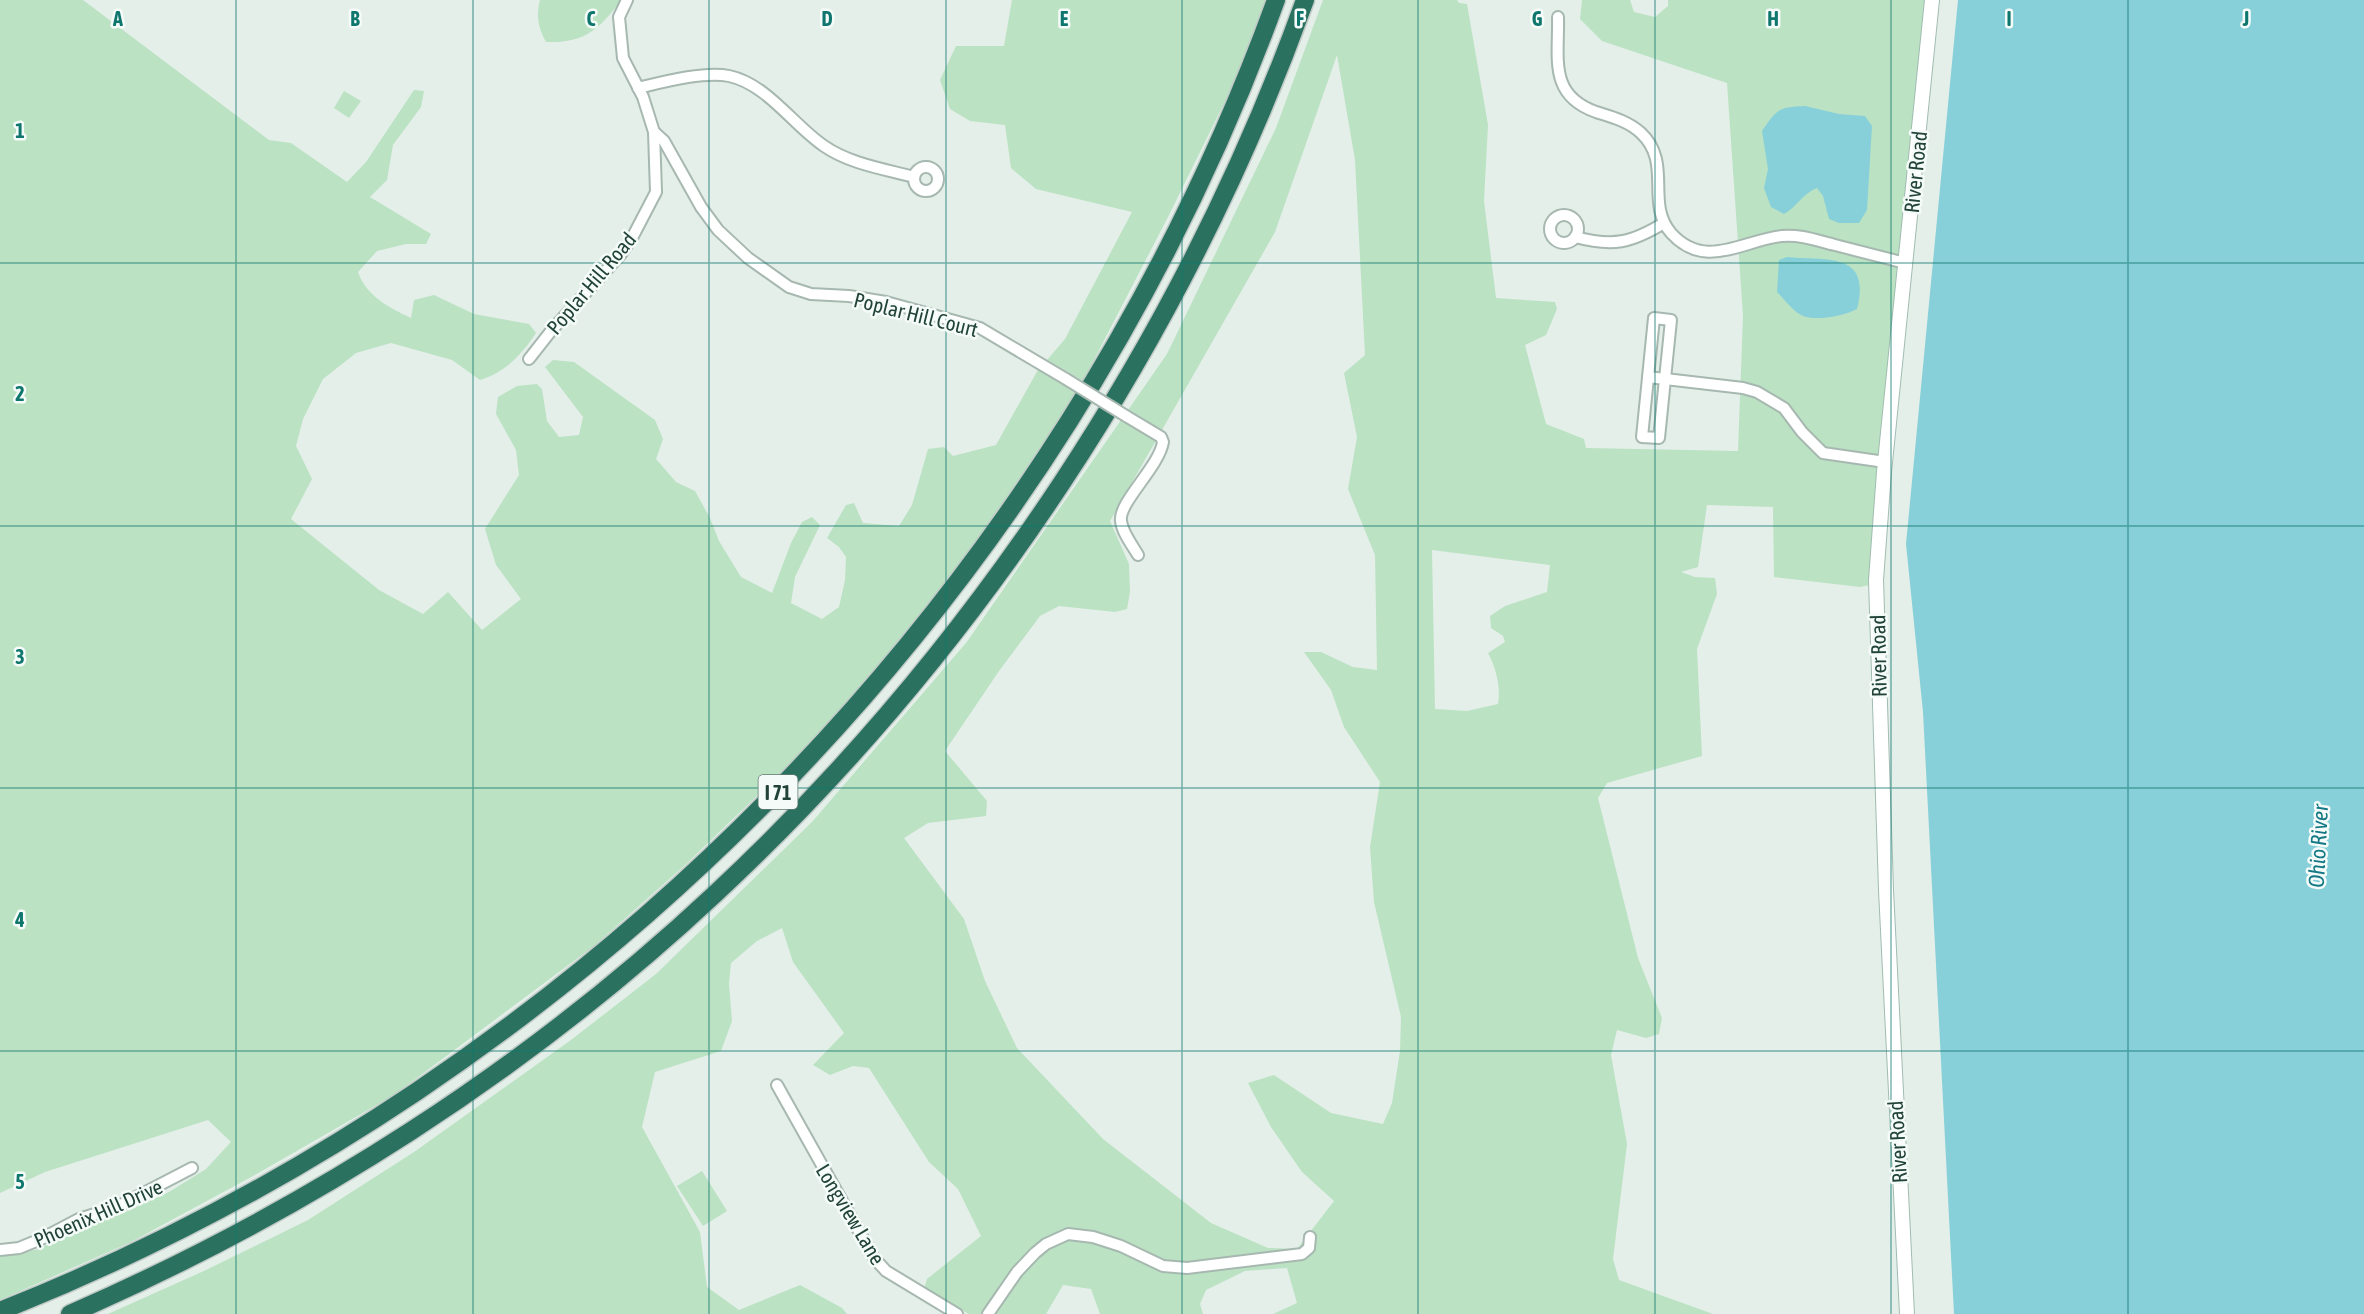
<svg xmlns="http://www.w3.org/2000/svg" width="2364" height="1314" viewBox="0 0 2364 1314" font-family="'Asap Condensed',sans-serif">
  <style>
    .green { fill: #bbe2c3; fill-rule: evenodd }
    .water { fill: #87d0d9 }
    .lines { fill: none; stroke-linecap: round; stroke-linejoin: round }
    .street-casing { stroke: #a6b8b0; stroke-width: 14 }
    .secondary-casing { stroke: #a1bcb1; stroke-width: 16 }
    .highway-casing { stroke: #c1cac7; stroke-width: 21 }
    .street { stroke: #fff; stroke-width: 10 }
    .secondary { stroke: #fff; stroke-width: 14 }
    .highway { stroke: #2a725f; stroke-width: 18 }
    .street-bridge-casing { stroke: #a6b8b0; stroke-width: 14; stroke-linecap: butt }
    .street-bridge { stroke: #fff; stroke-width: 10 }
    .grid { fill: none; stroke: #0f766e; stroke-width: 1.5; stroke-opacity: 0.55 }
    .labels { text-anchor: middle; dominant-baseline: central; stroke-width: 5; stroke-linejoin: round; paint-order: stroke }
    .shield { fill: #f5fbf8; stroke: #617a72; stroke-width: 1.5 }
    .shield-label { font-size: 20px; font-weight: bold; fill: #214338 }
    .street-label { font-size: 21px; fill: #214338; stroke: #f5fbf8 }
    .water-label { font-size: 22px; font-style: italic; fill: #147885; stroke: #f5fbf8 }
    .grid-label { font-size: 20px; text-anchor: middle; font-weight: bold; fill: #0f766e; stroke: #f5fbf8; stroke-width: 5; stroke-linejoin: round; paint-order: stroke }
  </style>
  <rect width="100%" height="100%" fill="#e4efe9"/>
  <g class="green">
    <path d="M0,0H83L269,140L291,143L347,182L366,162L414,90L424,91L421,107L393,145L387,180L370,197L431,234L426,244H406L377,251L358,272C366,296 390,308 411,318L414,300L434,295L474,314L529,324L536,333C522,354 505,373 480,380L452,360L391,343L356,353L323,379L303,419L296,446L312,479L291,519L379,590L423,614L448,592L482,630L521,599L496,565L485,529L519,475L516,450L496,414L498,397L517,386L537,384L542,389L547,421L559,437L579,435L583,417L545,367L553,360L574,362L655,420L663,439L656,459L676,482L695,491L710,518L719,541L741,577L772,593L791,543L802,522L812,517L820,525L795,577L791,603L822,619L839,607L845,580L846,557L839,547L827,538L846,505L854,503L863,523L899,526L912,505L928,449L944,447L953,456L996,445L1039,368L1078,391L953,577L813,742L685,865L594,946L394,1095L253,1176L131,1242L0,1300V1257L39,1249L86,1224L121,1214L169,1192L206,1169L231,1142L208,1120L45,1172L0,1193Z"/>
    <path d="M540,0H622C598,29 587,43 546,42C538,28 536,15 540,0Z"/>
    <path d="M1012,0H1267L1238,75L1169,215L1083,381L1047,360L1065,339L1132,212L1036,189L1011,168L1005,125L970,121L950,109L940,80L956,46H1004Z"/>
    <path d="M1323,0H1457L1459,3L1467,4L1488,125L1484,201L1496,298L1555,302L1557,309L1546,335L1525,345L1546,424L1584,439L1586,448L1738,451L1743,316L1727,83L1602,41L1580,19L1582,0H1630L1634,12L1655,17L1668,6V0H1928L1914,107L1874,511L1872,581L1870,585L1860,587L1774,577L1773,507L1707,505L1698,567L1681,572L1695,577L1715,578L1717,594L1697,649L1702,756L1607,783L1598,798L1638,958L1662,1018L1659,1034L1646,1038L1617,1030L1611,1055L1627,1144L1613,1259L1619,1280L1713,1314H1273L1297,1303L1287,1268L1245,1271L1206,1290L1200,1304L1203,1314H1100L1091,1289L1063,1285L1046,1314H969L924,1289L927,1279L981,1236L958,1189L929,1162L869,1068L853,1066L830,1075L813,1065L844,1033L793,962L782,928L757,941L731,963L729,984L732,1021L721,1051L655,1072L642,1127L700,1232L707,1287L739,1310L800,1285L842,1308L847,1314H108L206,1270L308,1220L414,1152L571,1040L656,974L812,822L966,643L1167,354L1276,128ZM1337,55L1355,160L1365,355L1344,373L1357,437L1348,489L1375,555L1377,670L1353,667L1321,652H1304L1331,690L1344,727L1380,782L1370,847L1374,902L1401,1017L1400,1051L1392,1103L1383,1124L1331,1113L1274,1075L1248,1083L1271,1127L1302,1172L1334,1201L1297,1249L1268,1248L1211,1223L1103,1139L1017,1048L985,981L964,919L904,838L928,823L986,816L987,801L945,751L999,671L1040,616L1059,606L1115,612L1127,609L1130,592L1129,564L1110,521L1275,232ZM1432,550L1550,565L1547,592L1505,606L1490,616L1491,628L1503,636L1505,642L1488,653C1496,668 1501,687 1498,704L1467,711L1435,709Z"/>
    <path d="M344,91L361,101L349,118L334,108Z"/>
    <path d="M702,1171L727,1211L703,1226L677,1186Z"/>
  </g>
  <g class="water">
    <path d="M1958,0H2364V1314H1954L1923,712L1906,544Z"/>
    <path d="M1805,106L1839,114L1865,116L1872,126L1867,210L1859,223H1839L1829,219L1823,196L1817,188C1803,193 1797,207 1784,214L1771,207L1764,188L1768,169L1762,131C1777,109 1779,107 1805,106Z"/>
    <path d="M1787,257C1826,261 1872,251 1857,309C1844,316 1815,322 1801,315C1792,310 1784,299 1777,292L1779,260Z"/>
  </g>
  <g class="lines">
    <defs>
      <g id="street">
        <path d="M1558,17C1559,58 1548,95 1596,112C1612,117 1628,121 1641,133C1673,163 1645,203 1671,233C1705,271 1743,240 1782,236C1800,234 1818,241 1835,245C1859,251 1882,257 1905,263"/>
        <path d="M638,88C663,82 704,71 729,76C767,84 793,125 824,146C850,164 884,169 914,177"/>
        <path d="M654,132L664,141L701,207L718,230L748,258L789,287L811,294L849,296L886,302L980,328L1066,379"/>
        <circle cx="926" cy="179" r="12"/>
        <circle cx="1564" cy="229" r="14"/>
        <path d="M1575,237C1613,247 1631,243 1664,223"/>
        <path d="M1654,318L1671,320L1659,438L1642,437Z"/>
        <path d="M529,359L551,331L621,254L632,238L656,192L654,132L643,97L623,58L619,17L627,0"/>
        <path d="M1648,377L1743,388L1757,392L1784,408L1802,432L1823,453L1885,462"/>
        <path d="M1126,416L1161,437L1163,442C1159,467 1118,503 1121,521C1122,532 1132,545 1138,555"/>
        <path d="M777,1085L874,1258L886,1271L957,1314"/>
        <path d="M0,1250L19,1248L41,1239L79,1219L117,1207L192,1168"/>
        <path d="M988,1314L1017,1272L1035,1253L1046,1244L1068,1234L1093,1237L1121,1246L1163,1266L1187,1268L1302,1254L1309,1248L1310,1237"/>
      </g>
      <path id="secondary" d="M1907,1314L1886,890L1876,580L1884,472L1932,0"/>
      <g id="highway">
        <path d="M0,1311C586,1079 1061,593 1276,0"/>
        <path d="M70,1314C306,1211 527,1070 715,894C976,651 1184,336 1305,0"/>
      </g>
    </defs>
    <use href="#street" class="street-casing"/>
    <use href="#secondary" class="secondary-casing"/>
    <use href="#highway" class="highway-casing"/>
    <use href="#street" class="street"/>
    <use href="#secondary" class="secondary"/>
    <use href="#highway" class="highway"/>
    <defs>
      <path id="street-bridge" d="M1066,379L1126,416"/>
    </defs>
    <use href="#street-bridge" class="street-bridge-casing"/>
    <use href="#street-bridge" class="street-bridge"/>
  </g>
  <path class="grid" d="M236,0V1314M473,0V1314M709,0V1314M946,0V1314M1182,0V1314M1418,0V1314M1655,0V1314M1891,0V1314M2128,0V1314M0,263H2364M0,526H2364M0,788H2364M0,1051H2364"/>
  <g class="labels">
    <rect class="shield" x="758.5" y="775" width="39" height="34" rx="4.5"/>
    <g class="shield-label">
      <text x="778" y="792">I 71</text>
    </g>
    <g class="street-label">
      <text transform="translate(1915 172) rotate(-84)">River Road</text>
      <text transform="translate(591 283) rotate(-50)">Poplar Hill Road</text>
      <text transform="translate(916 314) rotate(14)">Poplar Hill Court</text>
      <text transform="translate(1878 656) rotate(-91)">River Road</text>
      <text transform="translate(1897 1142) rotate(-93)">River Road</text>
      <text transform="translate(98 1213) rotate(-24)">Phoenix Hill Drive</text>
      <text transform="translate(851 1214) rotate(59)">Longview Lane</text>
    </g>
    <g class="water-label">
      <text transform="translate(2318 846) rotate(-87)">Ohio River</text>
    </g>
  </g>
  <g class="grid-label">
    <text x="118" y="26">A</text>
    <text x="355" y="26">B</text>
    <text x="591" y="26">C</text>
    <text x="827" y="26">D</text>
    <text x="1064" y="26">E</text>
    <text x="1300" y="26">F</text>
    <text x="1537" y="26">G</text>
    <text x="1773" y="26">H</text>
    <text x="2009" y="26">I</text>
    <text x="2246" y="26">J</text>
    <text x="20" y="138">1</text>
    <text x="20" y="401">2</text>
    <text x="20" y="664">3</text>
    <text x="20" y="927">4</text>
    <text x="20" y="1189">5</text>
  </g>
</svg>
